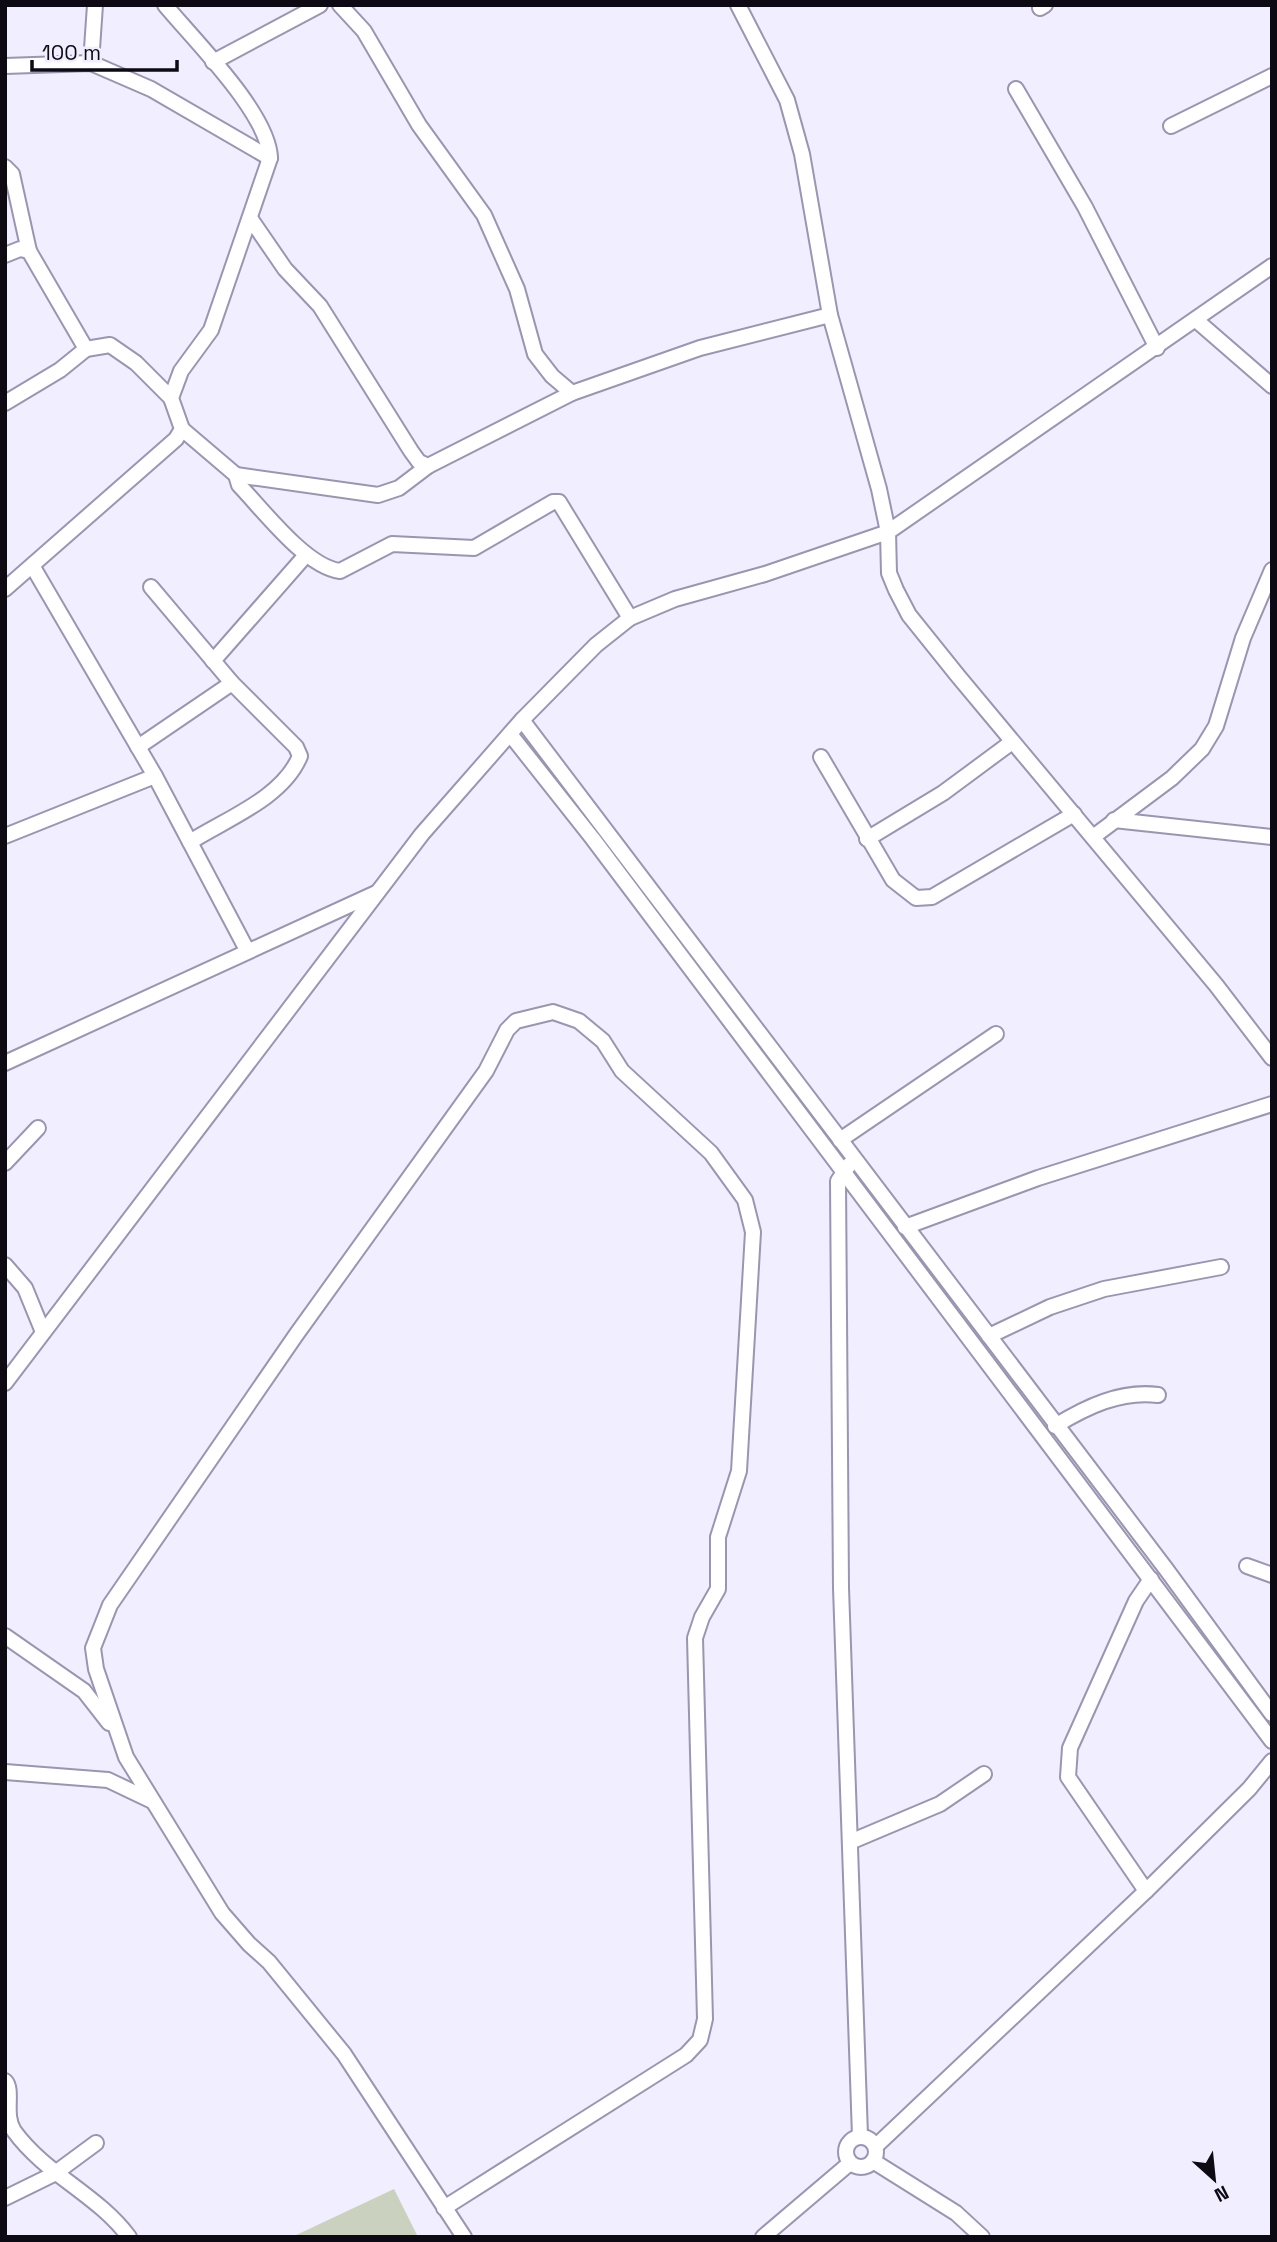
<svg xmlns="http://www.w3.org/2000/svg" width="1277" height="2242" viewBox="0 0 1277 2242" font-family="'Space Grotesk',sans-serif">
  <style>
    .green { fill: #cad1be }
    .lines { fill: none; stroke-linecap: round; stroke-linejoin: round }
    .minor-casing { stroke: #9b95af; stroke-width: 18 }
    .minor { stroke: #fff; stroke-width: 14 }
  </style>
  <rect width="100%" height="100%" fill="#f1eeff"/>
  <path class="green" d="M394,2189L418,2237H292Z"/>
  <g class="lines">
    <defs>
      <g id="minor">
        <path d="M340,5L364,31L419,125L484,215L517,289L535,354L552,376L572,393"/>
        <path d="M738,5L787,100L802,154L830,315L879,489L888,532L889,573L896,590L909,615L958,676L1216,985L1272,1058"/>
        <path d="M1040,8L1045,5"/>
        <path d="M213,62L320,5"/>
        <path d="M91,63L95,5"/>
        <path d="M5,66L91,63L151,89L270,158"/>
        <path d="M1016,89L1085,207L1157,348"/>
        <path d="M1171,126L1272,76"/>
        <path d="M5,167L12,174L29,251"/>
        <path d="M250,218L285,269L320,306L411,451L419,462L428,466L572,393L700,348L830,315"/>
        <path d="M5,255L20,249L29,251L86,349"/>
        <path d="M1196,320L1272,386"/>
        <path d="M5,403L60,370L86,349L110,345L136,363L171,398"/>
        <path d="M182,429L236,475L239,485C263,510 306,567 340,571L392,544L474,548L553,502H559L630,618"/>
        <path d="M236,475L378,495L399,488L428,466"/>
        <path d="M33,567L155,776L247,950"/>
        <path d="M151,587L232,683"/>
        <path d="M5,589L176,439L182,429L171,398L181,371L211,330L270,158C269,114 194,40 165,5"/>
        <path d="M213,661L306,555"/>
        <path d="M522,720L1166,1569L1272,1714"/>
        <path d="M510,734L593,839L1272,1741"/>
        <path d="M138,747L232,683L296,747L300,756C283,798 226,819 190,842"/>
        <path d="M821,757L893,880L916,898L932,897L1074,814"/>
        <path d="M1114,820L1272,837"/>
        <path d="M5,836L155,776"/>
        <path d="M1093,837L1172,778L1202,749L1216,726L1243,638L1272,570"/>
        <path d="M867,839L943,793L1012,742"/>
        <path d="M5,1063L376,893"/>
        <path d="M840,1140L996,1034"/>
        <path d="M5,1163L38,1128"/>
        <path d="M849,1165L838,1181L841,1588L860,2136"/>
        <path d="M905,1227L1038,1178L1272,1104"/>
        <path d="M5,1265L25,1288L43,1332"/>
        <path d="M989,1336L1050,1307L1104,1289L1221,1267"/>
        <path d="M5,1383L422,834L522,720L596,645L630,618L675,599L765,574L888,532L1272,266"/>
        <path d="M1055,1426C1086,1407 1121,1390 1158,1395"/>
        <path d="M1247,1566L1272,1575"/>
        <path d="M5,1636L84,1691L109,1723"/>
        <path d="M5,1772L108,1780L152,1801"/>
        <path d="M850,1842L940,1804L984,1774"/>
        <path d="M1146,1891L1068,1777L1070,1748L1136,1601L1151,1579"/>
        <path d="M5,2081C14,2090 3,2115 14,2131C46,2175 97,2194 129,2237"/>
        <circle cx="861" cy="2152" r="15"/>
        <path d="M876,2146L1146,1891L1249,1789L1272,1761"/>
        <path d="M873,2161L956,2213L982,2237"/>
        <path d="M5,2198L54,2174L96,2143"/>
        <path d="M444,2208L686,2055L700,2040L705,2019L695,1638L702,1617L718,1589V1537L739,1471L753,1232L745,1200L711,1153L622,1071L603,1041L579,1021L553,1012L516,1021L507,1030L486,1071L296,1335L110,1605L93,1648L96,1669L126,1757L222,1913L249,1944L269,1962L344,2054L464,2237"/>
        <path d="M763,2237L850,2163"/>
      </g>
    </defs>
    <use href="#minor" class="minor-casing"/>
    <use href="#minor" class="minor"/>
  </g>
  <rect width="1277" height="2242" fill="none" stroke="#0d0a13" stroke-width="14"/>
  <g transform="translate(1214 2179) rotate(153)" stroke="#f1eeff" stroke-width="5" paint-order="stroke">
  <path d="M0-5L12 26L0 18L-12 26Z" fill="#0d0a13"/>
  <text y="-10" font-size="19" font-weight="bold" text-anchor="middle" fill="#0d0a13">N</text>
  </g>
  <path d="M32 60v10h145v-10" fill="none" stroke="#0d0a13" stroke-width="3.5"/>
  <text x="42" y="60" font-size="21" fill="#0d0a13" stroke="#f1eeff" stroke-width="5" paint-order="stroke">100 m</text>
</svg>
